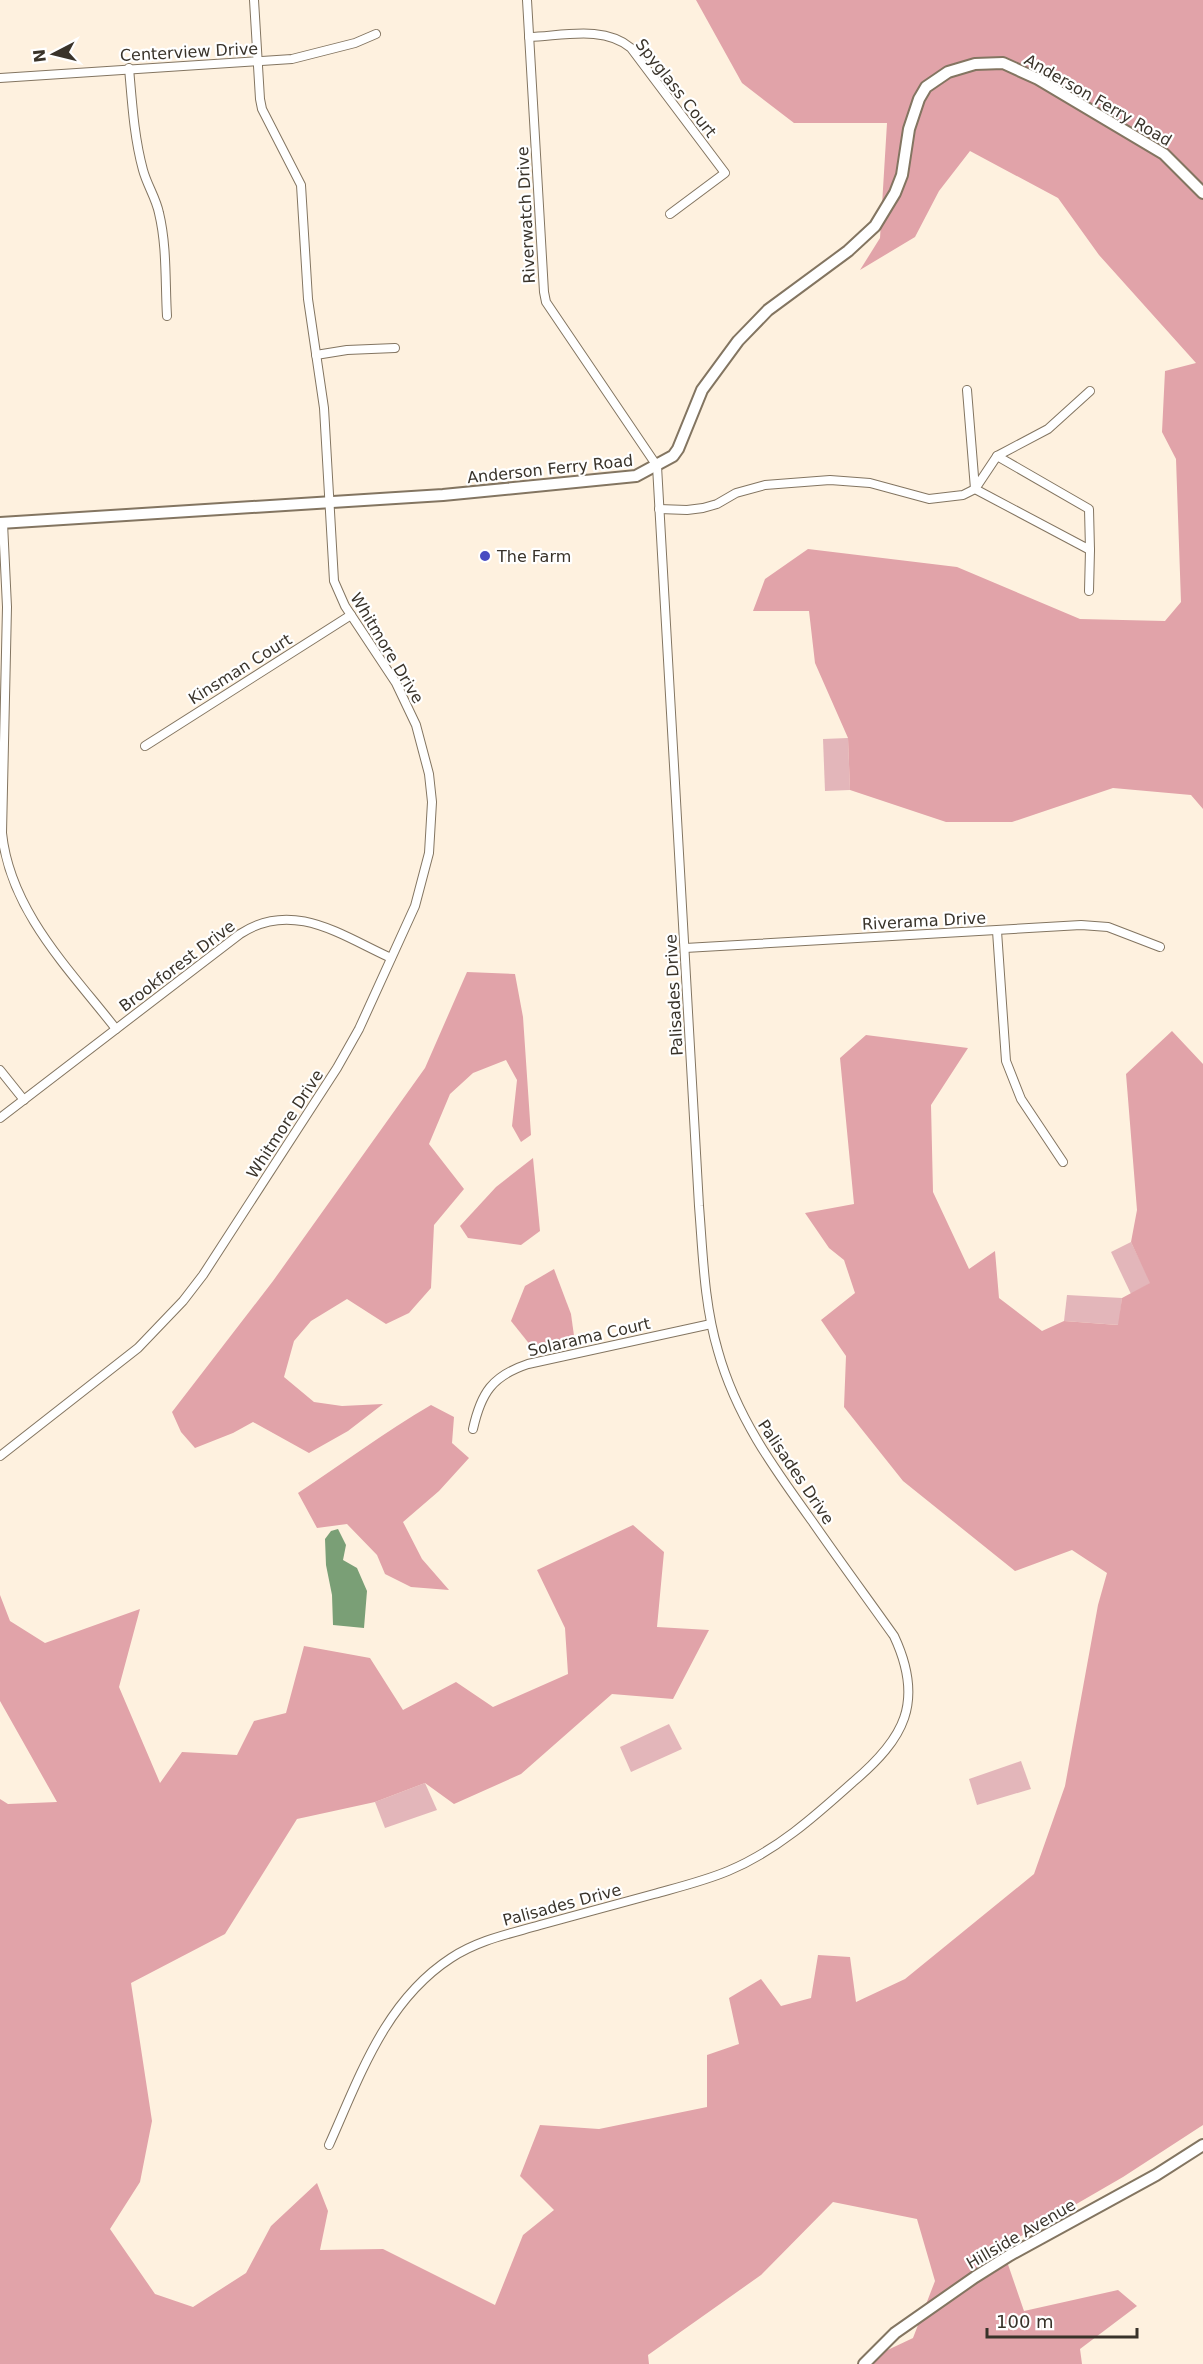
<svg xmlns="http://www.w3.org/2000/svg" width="1203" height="2364" viewBox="0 0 1203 2364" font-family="'DejaVu Sans',sans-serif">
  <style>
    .green { fill: #e3b6ba }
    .forest { fill: #e1a3a9 }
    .water { fill: #7a9f76 }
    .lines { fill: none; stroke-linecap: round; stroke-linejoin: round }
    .street-casing { stroke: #837561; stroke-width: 10 }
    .secondary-casing { stroke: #837561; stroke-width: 14 }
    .street { stroke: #fff; stroke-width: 8 }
    .secondary { stroke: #fff; stroke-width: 10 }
    .poi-dot { fill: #484cc1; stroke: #fff; stroke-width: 2 }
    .labels { text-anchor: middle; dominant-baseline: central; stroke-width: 4.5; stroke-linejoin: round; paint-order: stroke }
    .street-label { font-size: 16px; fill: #39332a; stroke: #fff }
    .poi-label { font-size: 16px; fill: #39332a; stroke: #fff; text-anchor: start }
  </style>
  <rect width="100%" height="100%" fill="#fef1df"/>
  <g class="green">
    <path d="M848,738L850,790L825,791L823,739Z"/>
    <path d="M1131,1242L1151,1283L1131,1294L1111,1252Z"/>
    <path d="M1067,1295L1122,1298L1119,1325L1064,1321Z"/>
    <path d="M669,1724L682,1749L631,1772L620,1747Z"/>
    <path d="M1021,1761L1031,1789L977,1805L969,1779Z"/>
    <path d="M425,1783L437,1810L385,1828L375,1802Z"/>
  </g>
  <g class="forest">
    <path d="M696,0H1203V809L1191,795L1113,788L1012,822H946L850,790L848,738L815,663L809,611H753L765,579L808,549L957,567L1080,619L1165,621L1181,602L1176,459L1162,432L1165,371L1196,363L1099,255L1058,198L970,151L939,191L915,237L860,270L880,238L887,123H794L742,83Z"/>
    <path d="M467,972L515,974L523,1017L531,1135L521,1142L512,1126L517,1080L506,1060L473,1073L450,1094L429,1144L464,1189L434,1225L431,1288L409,1313L386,1324L347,1299L311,1321L294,1341L284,1377L314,1402L342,1406L383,1404L348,1431L309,1453L253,1422L233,1433L195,1448L181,1432L172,1412L273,1281L425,1068Z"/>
    <path d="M1172,1031L1203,1064V2125L1123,2177L1002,2247L1024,2311L1118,2290L1137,2306L1080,2349L1082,2364H858L913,2338L935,2281L917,2219L833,2202L761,2275L648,2355L649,2364H0V1799L8,1804L57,1802L0,1701V1595L10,1621L45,1643L140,1609L119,1687L160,1783L182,1752L237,1755L254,1721L286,1713L304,1646L370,1658L403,1710L456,1682L493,1707L568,1674L565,1628L537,1570L633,1525L664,1552L657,1627L709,1630L673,1699L612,1694L521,1774L454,1804L425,1783L375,1802L297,1819L225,1934L131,1983L152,2121L140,2182L110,2229L155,2294L193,2307L246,2273L271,2226L317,2183L328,2211L320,2250L383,2249L495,2305L523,2235L554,2210L520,2176L540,2125L599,2129L707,2107V2055L739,2044L729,1998L761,1979L781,2006L811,1998L818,1955L850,1957L856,2002L905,1979L1034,1874L1065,1786L1098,1605L1107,1573L1072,1550L1015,1571L903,1481L844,1407L846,1356L821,1320L855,1293L844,1260L829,1248L805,1213L854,1204L840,1058L866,1035L968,1048L931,1105L933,1192L969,1269L995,1251L999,1298L1042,1331L1064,1321L1118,1325L1122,1298L1150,1283L1131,1242L1137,1210L1126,1074Z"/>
    <path d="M533,1158L540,1231L521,1245L468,1238L460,1226L496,1187Z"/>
    <path d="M554,1269L571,1314L575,1343L531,1346L511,1321L525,1286Z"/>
    <path d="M431,1405L454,1417L452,1443L469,1458L439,1491L403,1522L422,1559L449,1590L411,1587L385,1574L377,1555L347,1524L317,1528L298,1493C342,1464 385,1432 431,1405Z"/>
  </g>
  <path class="water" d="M338,1529L346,1545L343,1560L357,1568L367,1591L364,1628L333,1625L332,1595L326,1565L325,1539L331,1531Z"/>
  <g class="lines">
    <defs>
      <g id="street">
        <path d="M529,37C562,36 604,25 631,48L725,173L670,214"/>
        <path d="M129,68C132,102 134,137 143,170C147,185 156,198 159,213C167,246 165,282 167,316"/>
        <path d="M0,78L292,59L355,43L376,34"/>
        <path d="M316,355L347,350L395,348"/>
        <path d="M967,390L975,489L1090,550L1089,509L997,456"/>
        <path d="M659,509L687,510L703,508L717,504L736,493L765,485L830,480L870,483L929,499L963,495L975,489L997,456L1048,429L1090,391"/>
        <path d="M3,523L7,607L2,833C10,911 70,970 116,1029"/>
        <path d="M1089,591L1090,550"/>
        <path d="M145,746L351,615"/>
        <path d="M997,931L1006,1061L1021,1099L1063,1162"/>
        <path d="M685,948L1081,925L1108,927L1160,947"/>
        <path d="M0,1070L24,1100"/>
        <path d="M0,1118L240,934C293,899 342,936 391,958"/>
        <path d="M473,1429C481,1393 492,1376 528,1364L711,1324"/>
        <path d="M0,1456L138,1348L183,1301L203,1275L337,1068L359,1029L415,906L429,853L432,802L429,774L416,725L396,683L345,606L334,581L324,408L308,299L301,185L262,109L260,99L254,0"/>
        <path d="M329,2145C360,2076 385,2001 451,1958C478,1940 509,1934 540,1925C578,1915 616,1904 654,1894C679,1887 704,1881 728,1871C776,1851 814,1817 853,1782C904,1739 925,1702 894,1636C867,1598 839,1560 812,1521C773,1467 736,1416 718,1351C704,1304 703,1255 699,1206L657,466L546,302L544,292L527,0"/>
      </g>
      <g id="secondary">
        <path d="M0,523L443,495L636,476L673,456L678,449L702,390L738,341L768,310L848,251L875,226L895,193L902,175L909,129L919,99L926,87L948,72L975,64L1003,63L1038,79L1164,154L1203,193"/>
        <path d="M864,2364L895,2333L975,2277L1010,2255L1156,2175L1203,2145"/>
      </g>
    </defs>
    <use href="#street" class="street-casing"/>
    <use href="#secondary" class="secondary-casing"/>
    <use href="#street" class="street"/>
    <use href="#secondary" class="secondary"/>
  </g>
  <circle class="poi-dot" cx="485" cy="556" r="6"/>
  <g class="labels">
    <g class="street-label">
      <text transform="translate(189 52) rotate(-3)">Centerview Drive</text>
      <text transform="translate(676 88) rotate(52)">Spyglass Court</text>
      <text transform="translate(1098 100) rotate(30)">Anderson Ferry Road</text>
      <text transform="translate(526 215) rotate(-93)">Riverwatch Drive</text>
      <text transform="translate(550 469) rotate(-6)">Anderson Ferry Road</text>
      <text transform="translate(387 648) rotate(59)">Whitmore Drive</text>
      <text transform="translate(240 669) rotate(-32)">Kinsman Court</text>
      <text transform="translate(924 921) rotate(-3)">Riverama Drive</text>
      <text transform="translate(177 966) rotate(-37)">Brookforest Drive</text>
      <text transform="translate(674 995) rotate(-93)">Palisades Drive</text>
      <text transform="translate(285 1124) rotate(-57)">Whitmore Drive</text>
      <text transform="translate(589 1337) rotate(-13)">Solarama Court</text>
      <text transform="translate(796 1472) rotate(56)">Palisades Drive</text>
      <text transform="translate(562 1905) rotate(-15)">Palisades Drive</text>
      <text transform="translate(1021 2234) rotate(-30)">Hillside Avenue</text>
    </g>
    <g class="poi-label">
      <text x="497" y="556">The Farm</text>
    </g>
  </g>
  <g transform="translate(54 54) rotate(263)" stroke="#ffffff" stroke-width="4.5" paint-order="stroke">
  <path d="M0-4.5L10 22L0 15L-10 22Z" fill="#39332a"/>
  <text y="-9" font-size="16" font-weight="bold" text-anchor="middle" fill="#39332a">N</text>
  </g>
  <path d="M987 2328v9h150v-9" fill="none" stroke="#39332a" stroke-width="3"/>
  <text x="996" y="2328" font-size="18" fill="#39332a" stroke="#ffffff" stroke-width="4.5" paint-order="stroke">100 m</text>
</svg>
